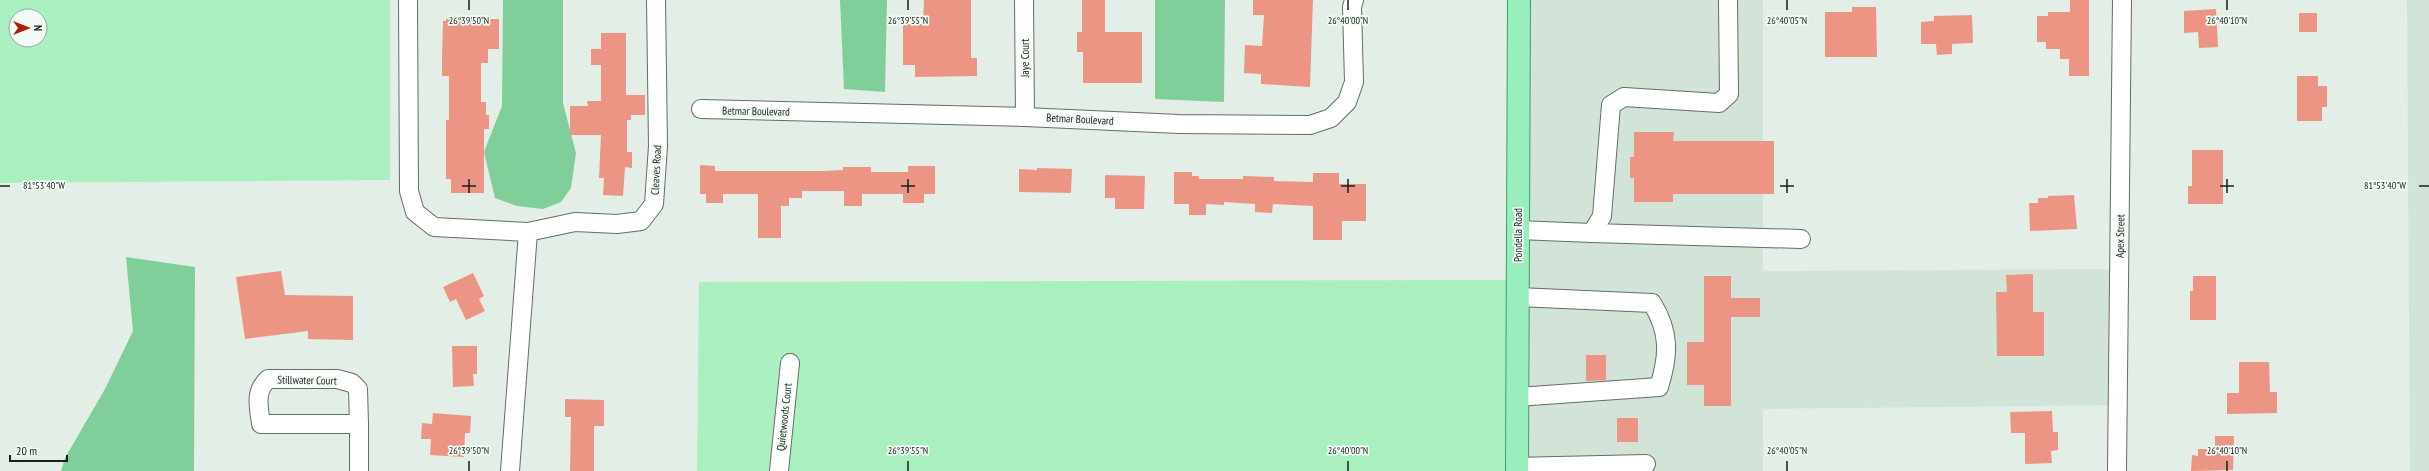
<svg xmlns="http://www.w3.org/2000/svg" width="2429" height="471" viewBox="0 0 2429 471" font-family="'PT Sans Narrow',sans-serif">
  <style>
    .built { fill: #d2e3d7 }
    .green { fill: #aaefc0; fill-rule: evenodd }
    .water { fill: #80cf9a }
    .building { fill: #ec9584 }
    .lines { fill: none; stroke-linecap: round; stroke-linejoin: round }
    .minor-casing { stroke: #646d67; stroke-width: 20 }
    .major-casing { stroke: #3f9e67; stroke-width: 24 }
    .minor { stroke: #fff; stroke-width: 18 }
    .major { stroke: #98eebc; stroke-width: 22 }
    .ticks { fill: none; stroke: #1b1f1c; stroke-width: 1.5 }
    .labels { text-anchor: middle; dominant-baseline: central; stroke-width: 3.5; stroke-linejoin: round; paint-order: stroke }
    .street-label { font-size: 11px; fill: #1b1f1c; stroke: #f1fcf4 }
    .ticks-label { font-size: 10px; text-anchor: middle; fill: #1b1f1c; stroke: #f1fcf4; stroke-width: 3.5; stroke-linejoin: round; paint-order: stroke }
  </style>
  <rect width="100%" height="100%" fill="#e3eee6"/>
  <g class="built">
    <path d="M1530,0H1763V271L2123,269L2122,405L1763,409V471H1528Z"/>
    <path d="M2407,0H2429V471H2410Z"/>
  </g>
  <g class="green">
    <path d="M0,0H390V180L0,183ZM16,16H40V40H16Z"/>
    <path d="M1507,280L1506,471H697L699,282Z"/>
  </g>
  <g class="water">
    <path d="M503,0H563V103L576,153L571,188L561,202L543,209L517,206L495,198L484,152L502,106Z"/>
    <path d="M840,0H887L885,92L844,89Z"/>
    <path d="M1155,0H1225L1224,102L1155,99Z"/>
    <path d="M126,257L195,267L194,471H61L65,458L105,389L133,331Z"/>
  </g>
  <g class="building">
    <path d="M924,0H971V58H977V76L915,77V65H903V24H923Z"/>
    <path d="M1082,0H1105V32H1142V83H1083V52H1077V32H1082Z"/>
    <path d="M1253,0H1313L1310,87L1261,84V74L1244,73L1245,45L1262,46L1264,15H1253Z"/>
    <path d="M2070,0H2089V76H2069V59H2060V49H2046V42H2037V16H2048V12H2070Z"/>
    <path d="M1852,7H1876L1877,57H1825V12H1852Z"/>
    <path d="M2216,9L2218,47L2199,48L2198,32L2184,33V11Z"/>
    <rect x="2299" y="13" width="18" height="19"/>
    <path d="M1972,15L1973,43L1952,44V54L1937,55L1936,44H1921V22L1934,21V16Z"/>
    <path d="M446,19H499V49H488V63H481V102H486V115H489V129H484V193H451V179H446V120H449V76H442V56L443,21H446Z"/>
    <path d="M601,33H626V95H645V115H631V120H627V152H632V168L625,167L623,196L603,195L604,178H599L601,135H570V106H588L587,101H601V65H591V49H601Z"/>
    <path d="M2297,76H2318V86H2327V107H2322V121H2297Z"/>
    <path d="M1634,132H1674L1673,141H1774V194H1673V202H1634V178H1630V157H1634Z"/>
    <path d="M2192,150H2223V204H2188V186H2192Z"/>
    <path d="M700,165L715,166V171H823L843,170V167H871V172H908V166H935V194H924V203H903V194H862V206H844V191H802V198H789V206H781V238H758V194H723V203H706V194H700Z"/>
    <path d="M1037,168L1072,169L1071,193L1019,192V169L1037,170Z"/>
    <path d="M1174,172H1192V176H1199V179H1243V176L1274,177V181L1313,182V173H1339V184H1366V221H1342V240H1313V206L1273,204L1272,213L1255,212V204L1224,202V205L1206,204V215H1189V204H1174Z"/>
    <path d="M1105,175L1145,176L1144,209H1115V198H1105Z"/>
    <path d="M2074,195L2077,229L2030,231L2029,203H2038V198H2048V196Z"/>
    <path d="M281,271L285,295L353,296V340L308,339V331L245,339L236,277Z"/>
    <path d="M473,273L484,296L479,299L485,311L466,320L456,299L450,302L443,287Z"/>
    <path d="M2033,274V312H2044V356H1997L1996,292H2007L2006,275Z"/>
    <path d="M1704,276H1731V298H1760V317H1731V406H1704V385H1687V342H1704Z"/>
    <path d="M2193,276H2216V320H2190V291H2193Z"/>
    <path d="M452,346H477V374H473L474,386L453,387Z"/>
    <path d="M1586,355H1606V380L1586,381Z"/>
    <path d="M2239,362H2269L2270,392H2277V413L2227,414V393H2239Z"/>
    <path d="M565,399L604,400V426H594V471H570L571,417H565Z"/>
    <path d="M2052,411L2053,432H2058V450L2051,451L2052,463L2025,464V433H2011L2010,412Z"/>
    <path d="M433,413L471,416L470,433H465L464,457L430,455L431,439H421L422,423L432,424Z"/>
    <rect x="1617" y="418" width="21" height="24"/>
    <path d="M2215,436H2234L2233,470L2191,471L2192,455L2198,456V449H2215Z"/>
  </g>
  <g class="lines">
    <defs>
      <g id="minor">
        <path d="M408,0L409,191L415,212L434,227L528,232L575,222L617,224L641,221L654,204L658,146L656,0"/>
        <path d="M1024,0L1025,117"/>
        <path d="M701,109L1025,117L1179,124L1310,125L1331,118L1347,102L1354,82L1352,7L1354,0"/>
        <path d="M1518,230L1592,233L1602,216L1611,105L1624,97L1719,103L1729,94L1728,0"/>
        <path d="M1592,233L1801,239"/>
        <path d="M268,379H337L352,383L358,389L359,424H261C259,407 254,392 268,379Z"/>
        <path d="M1517,397L1659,387C1669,355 1670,332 1652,303L1517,297"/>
        <path d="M359,424V471"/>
        <path d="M1517,467L1646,464"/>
        <path d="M510,471L528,232"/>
        <path d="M779,471L790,363"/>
        <path d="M2117,471L2122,0"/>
      </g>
      <path id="major" d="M1517,471L1519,0"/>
    </defs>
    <use href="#minor" class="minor-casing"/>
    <use href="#major" class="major-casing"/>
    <use href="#minor" class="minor"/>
    <use href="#major" class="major"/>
  </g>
  <path class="ticks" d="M469,0V10M908,0V10M1348,0V10M1787,0V10M2227,0V10M469,179V193M908,179V193M1348,179V193M1787,179V193M2227,179V193M0,186H10M462,186H476M901,186H915M1341,186H1355M1780,186H1794M2220,186H2234M2419,186H2429M469,461V471M908,461V471M1348,461V471M1787,461V471M2227,461V471"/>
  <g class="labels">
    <g class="street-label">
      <text transform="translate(1025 58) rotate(-90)">Jaye Court</text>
      <text transform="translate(756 111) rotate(1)">Betmar Boulevard</text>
      <text transform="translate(1080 119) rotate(3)">Betmar Boulevard</text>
      <text transform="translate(656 170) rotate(-87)">Cleaves Road</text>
      <text transform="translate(1518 235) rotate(-90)">Pondella Road</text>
      <text transform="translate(2120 236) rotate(-89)">Apex Street</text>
      <text transform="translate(307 380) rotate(1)">Stillwater Court</text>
      <text transform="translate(784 417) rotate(-84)">Quietwoods Court</text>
    </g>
  </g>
  <g class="ticks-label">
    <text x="469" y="24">26°39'50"N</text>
    <text x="908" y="24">26°39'55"N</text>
    <text x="1348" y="24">26°40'00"N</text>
    <text x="1787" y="24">26°40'05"N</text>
    <text x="2227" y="24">26°40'10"N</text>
    <text x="2385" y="189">81°53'40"W</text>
    <text x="44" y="189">81°53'40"W</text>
    <text x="469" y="454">26°39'50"N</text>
    <text x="908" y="454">26°39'55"N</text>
    <text x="1348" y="454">26°40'00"N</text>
    <text x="1787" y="454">26°40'05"N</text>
    <text x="2227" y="454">26°40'10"N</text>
  </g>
  <g transform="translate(28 28) rotate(90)"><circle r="19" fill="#f1fcf4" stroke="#9ba49e"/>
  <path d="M0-3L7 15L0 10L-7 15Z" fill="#af2109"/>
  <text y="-6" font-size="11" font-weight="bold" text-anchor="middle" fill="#1b1f1c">N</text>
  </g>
  <path d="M10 455v6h57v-6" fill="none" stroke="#1b1f1c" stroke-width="2"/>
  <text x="16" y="455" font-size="12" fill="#1b1f1c" stroke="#f1fcf4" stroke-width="3" paint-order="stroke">20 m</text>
</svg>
